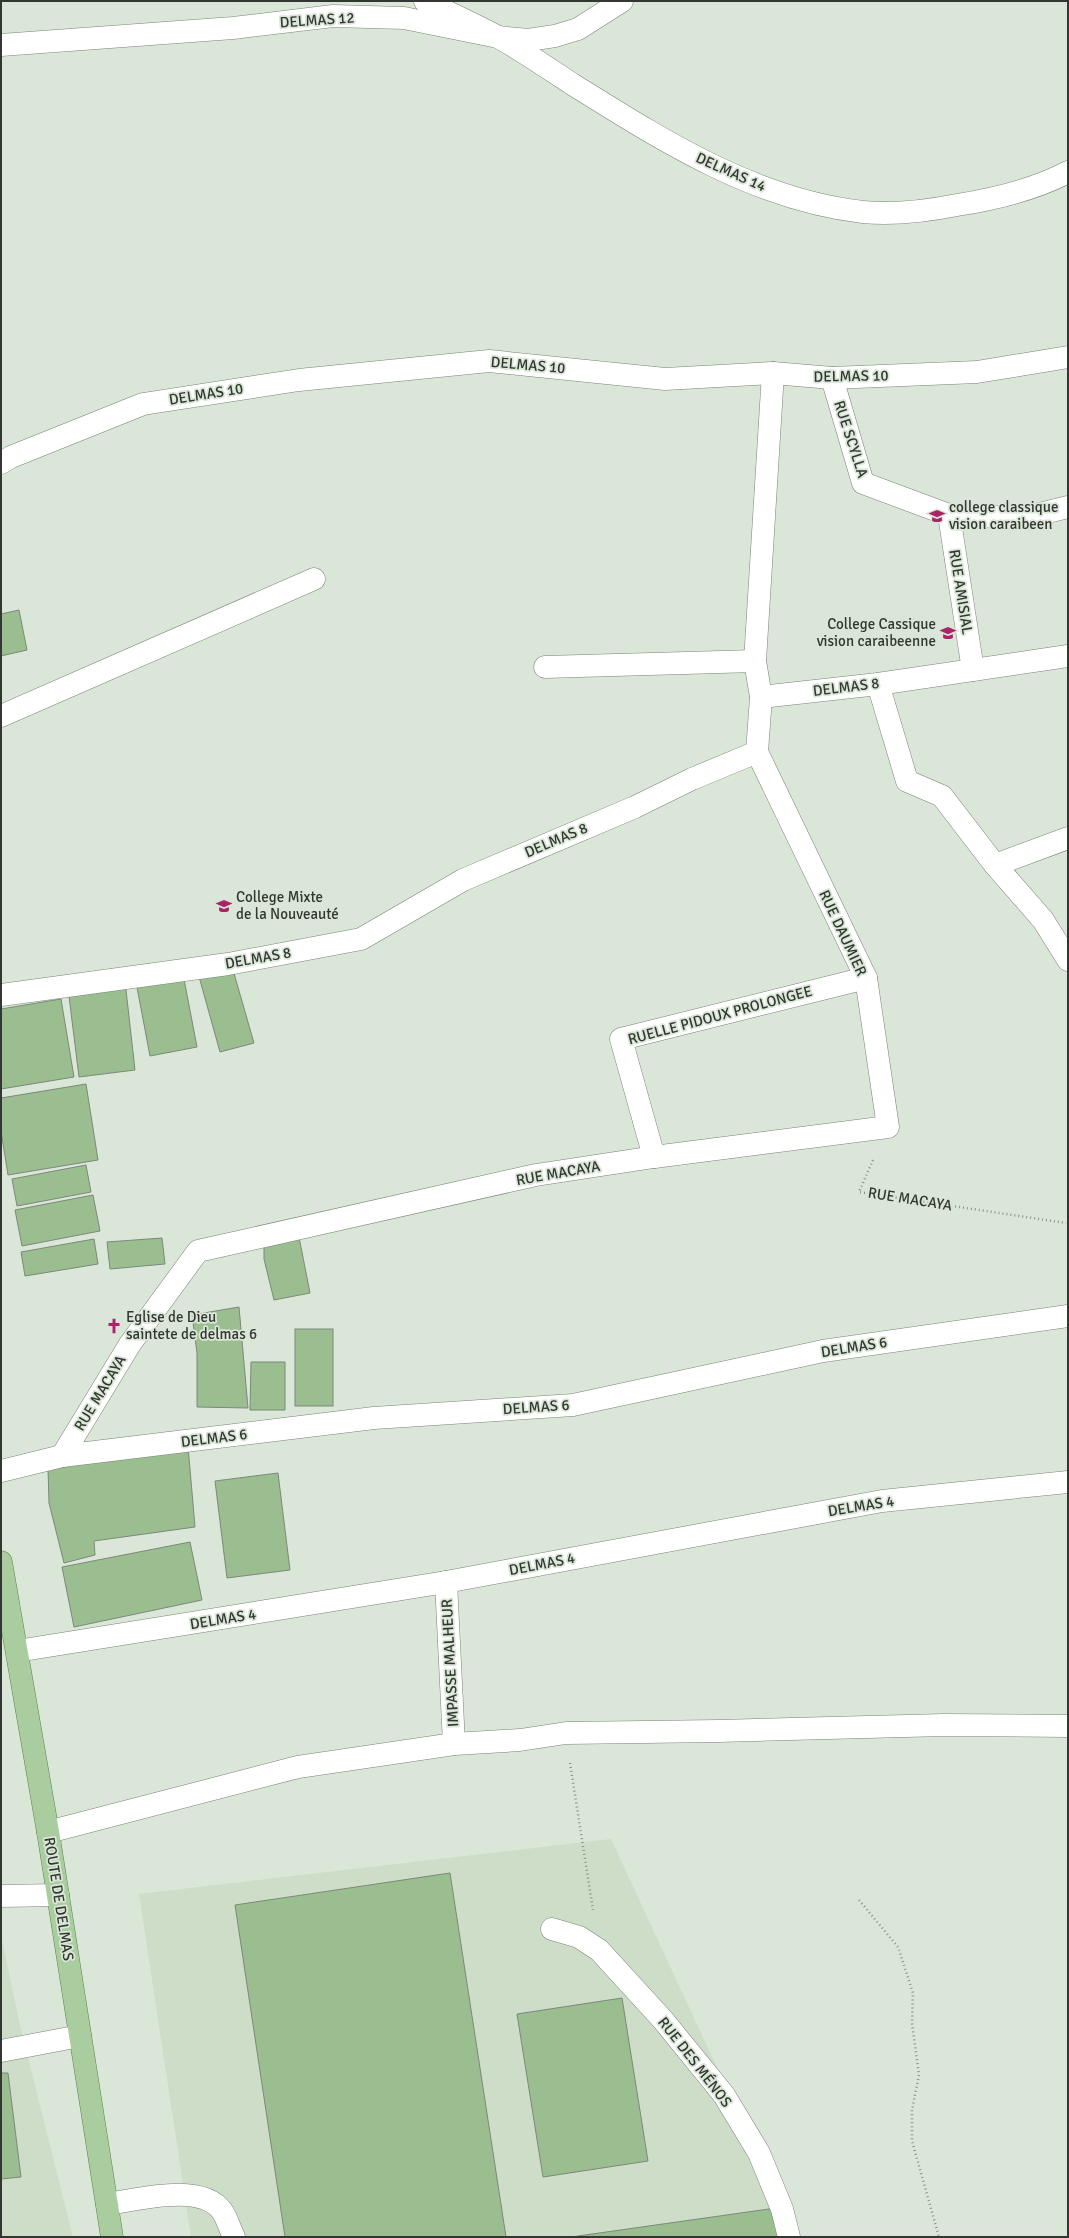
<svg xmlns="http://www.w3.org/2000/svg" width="1069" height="2238" viewBox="0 0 1069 2238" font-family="Signika,sans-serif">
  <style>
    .built { fill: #cdddc8 }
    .building { fill: #9abe8f; stroke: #7d887a }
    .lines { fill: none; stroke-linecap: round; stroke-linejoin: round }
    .service-casing { stroke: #798476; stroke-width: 23 }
    .minor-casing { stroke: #798476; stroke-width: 23 }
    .tertiary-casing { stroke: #798476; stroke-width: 23 }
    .primary-casing { stroke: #5a824e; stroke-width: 23 }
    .path { stroke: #8b9389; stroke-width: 2.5; stroke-dasharray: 1 3; stroke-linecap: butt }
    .service { stroke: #fff; stroke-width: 22 }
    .minor { stroke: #fff; stroke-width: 22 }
    .tertiary { stroke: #fff; stroke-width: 22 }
    .primary { stroke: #a9cd9e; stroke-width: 22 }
    .labels { text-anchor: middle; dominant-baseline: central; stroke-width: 3.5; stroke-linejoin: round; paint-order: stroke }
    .street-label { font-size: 15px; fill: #323731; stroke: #dae6d7 }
    .poi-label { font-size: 15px; fill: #323731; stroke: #dae6d7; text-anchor: start }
  </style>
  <rect width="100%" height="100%" fill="#dae6d7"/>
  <g class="built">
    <path d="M611,1839L778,2199L791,2237H191L139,1894Z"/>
    <path d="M1,1936L19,2021L73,2237H1Z"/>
  </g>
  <g class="building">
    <path d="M19,610L27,650L1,656V614Z"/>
    <path d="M231,963L254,1043L220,1052L198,973Z"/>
    <path d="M183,974L197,1047L150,1056L136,982Z"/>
    <path d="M125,981L135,1070L79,1077L68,988Z"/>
    <path d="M61,999L74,1077L1,1089V1009Z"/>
    <path d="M86,1084L98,1160L8,1175L1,1131V1098Z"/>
    <path d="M86,1165L91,1192L17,1206L12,1179Z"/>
    <path d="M93,1195L100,1231L22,1246L15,1210Z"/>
    <path d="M299,1237L310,1293L274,1300L264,1259V1244Z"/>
    <path d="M162,1238L165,1264L110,1269L107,1242Z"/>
    <path d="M94,1239L98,1264L25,1276L21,1252Z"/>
    <path d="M239,1307L248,1408L197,1407V1353L192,1315Z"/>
    <rect x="295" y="1329" width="38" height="77"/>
    <path d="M251,1362H285V1410H250Z"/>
    <path d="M188,1446L195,1527L94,1541L95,1555L64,1563L49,1503L48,1468Z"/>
    <path d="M278,1473L290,1570L227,1578L215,1481Z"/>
    <path d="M190,1542L202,1600L74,1627L62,1567Z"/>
    <path d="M450,1873L506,2237H285L235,1905Z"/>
    <path d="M622,1998L648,2161L543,2177L517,2014Z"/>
    <path d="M1,2073H8L21,2177L1,2179Z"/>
    <path d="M776,2208L780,2237H571Z"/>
  </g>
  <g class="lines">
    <defs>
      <g id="service">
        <path d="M545,667L755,661"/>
        <path d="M878,684L907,781L942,796L995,865L1043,920L1068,960"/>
        <path d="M761,697L755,661L773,373"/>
        <path d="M1,716L314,579"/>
        <path d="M48,1832L298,1767L454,1744L520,1740L566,1733L719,1731L944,1725L1068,1726"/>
        <path d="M1,1896L58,1895"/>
        <path d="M552,1929L579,1937L599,1950L663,2020L724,2095L759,2153L782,2209L789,2237"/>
        <path d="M1,2051L80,2036"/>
        <path d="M107,2204C137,2200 201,2182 222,2211C227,2218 230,2229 234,2237"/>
      </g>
      <g id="minor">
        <path d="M1,45L233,28L333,16L404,18L498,37L528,40L555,36L578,29L622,1"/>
        <path d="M832,378L863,483L949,515L1024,518L1068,507"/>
        <path d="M1,463L11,457L143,404L299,380L489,361L665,379L773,373L832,378L977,372L1068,357"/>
        <path d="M949,515L973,670"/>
        <path d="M995,865L1068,838"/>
        <path d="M1,995L228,964L361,939L463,880L635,807L692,779L757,752L761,697L878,684L1068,656"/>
        <path d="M654,1157L621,1039L866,978"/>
        <path d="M62,1456L130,1344L198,1251L536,1175L654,1157L888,1127L866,978L757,752"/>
        <path d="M1,1471L62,1456L374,1418L573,1405L823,1351L1068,1316"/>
        <path d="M446,1582L454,1744"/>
        <path d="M17,1651L446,1582L882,1501L1068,1482"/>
      </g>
      <path id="tertiary" d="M425,1C449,13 474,24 498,37C523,51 548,68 572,84C662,140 755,200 863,212C894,215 927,211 957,205C995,199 1034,190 1068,172"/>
      <path id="primary" d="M1,1562L48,1832L112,2237"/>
    </defs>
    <use href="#service" class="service-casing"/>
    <use href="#minor" class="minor-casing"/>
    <use href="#tertiary" class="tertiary-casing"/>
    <use href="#primary" class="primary-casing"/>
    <g class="path">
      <path d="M873,1160L859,1192L1066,1223"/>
      <path d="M570,1763L593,1910"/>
      <path d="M859,1900L898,1947L913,1993L912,2023L919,2075L912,2110V2141L939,2237"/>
    </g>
    <use href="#service" class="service"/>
    <use href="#minor" class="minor"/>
    <use href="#tertiary" class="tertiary"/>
    <use href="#primary" class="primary"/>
  </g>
  <defs>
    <symbol id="school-bare" viewBox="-9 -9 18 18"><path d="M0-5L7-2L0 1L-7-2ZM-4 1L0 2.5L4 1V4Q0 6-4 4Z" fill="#ab2469" stroke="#dae6d7" stroke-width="2.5" paint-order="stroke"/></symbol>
    <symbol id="church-bare" viewBox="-9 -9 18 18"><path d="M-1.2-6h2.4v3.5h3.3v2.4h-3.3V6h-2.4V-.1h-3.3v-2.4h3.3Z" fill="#ab2469" stroke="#dae6d7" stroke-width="2.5" paint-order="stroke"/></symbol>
  </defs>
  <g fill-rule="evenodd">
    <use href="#school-bare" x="926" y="505" width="22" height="22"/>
    <use href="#school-bare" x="937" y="622" width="22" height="22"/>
    <use href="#school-bare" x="213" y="895" width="22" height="22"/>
    <use href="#church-bare" x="103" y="1315" width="22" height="22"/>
  </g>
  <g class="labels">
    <g class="street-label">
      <text transform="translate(317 20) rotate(-4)">DELMAS 12</text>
      <text transform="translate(731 172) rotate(24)">DELMAS 14</text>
      <text transform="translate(528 365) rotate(5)">DELMAS 10</text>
      <text transform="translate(851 376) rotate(-1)">DELMAS 10</text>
      <text transform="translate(206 394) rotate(-9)">DELMAS 10</text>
      <text transform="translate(851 439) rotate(72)">RUE SCYLLA</text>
      <text transform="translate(961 592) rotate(81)">RUE AMISIAL</text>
      <text transform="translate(846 687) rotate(-7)">DELMAS 8</text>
      <text transform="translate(556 840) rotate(-23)">DELMAS 8</text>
      <text transform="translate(843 933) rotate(65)">RUE DAUMIER</text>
      <text transform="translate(258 958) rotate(-10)">DELMAS 8</text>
      <text transform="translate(720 1015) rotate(-15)">RUELLE PIDOUX PROLONGEE</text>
      <text transform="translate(558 1173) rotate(-10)">RUE MACAYA</text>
      <text transform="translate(910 1199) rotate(9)">RUE MACAYA</text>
      <text transform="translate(854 1347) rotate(-9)">DELMAS 6</text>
      <text transform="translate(100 1393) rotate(-59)">RUE MACAYA</text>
      <text transform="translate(536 1407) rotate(-4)">DELMAS 6</text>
      <text transform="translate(214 1438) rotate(-7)">DELMAS 6</text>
      <text transform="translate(861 1506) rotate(-9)">DELMAS 4</text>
      <text transform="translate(542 1564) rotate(-11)">DELMAS 4</text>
      <text transform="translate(223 1619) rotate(-9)">DELMAS 4</text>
      <text transform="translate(450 1663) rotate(-93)">IMPASSE MALHEUR</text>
      <text transform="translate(59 1899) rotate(81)">ROUTE DE DELMAS</text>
      <text transform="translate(695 2062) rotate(52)">RUE DES MÉNOS</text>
    </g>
    <g class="poi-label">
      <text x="949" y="507">college classique<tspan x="949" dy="17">vision caraibeen</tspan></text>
      <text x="936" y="624" text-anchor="end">College Cassique<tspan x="936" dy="17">vision caraibeenne</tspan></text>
      <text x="236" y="897">College Mixte<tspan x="236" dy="17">de la Nouveauté</tspan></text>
      <text x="126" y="1317">Eglise de Dieu<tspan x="126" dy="17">saintete de delmas 6</tspan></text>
    </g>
  </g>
  <rect width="1069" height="2238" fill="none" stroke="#323731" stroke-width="4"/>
</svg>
